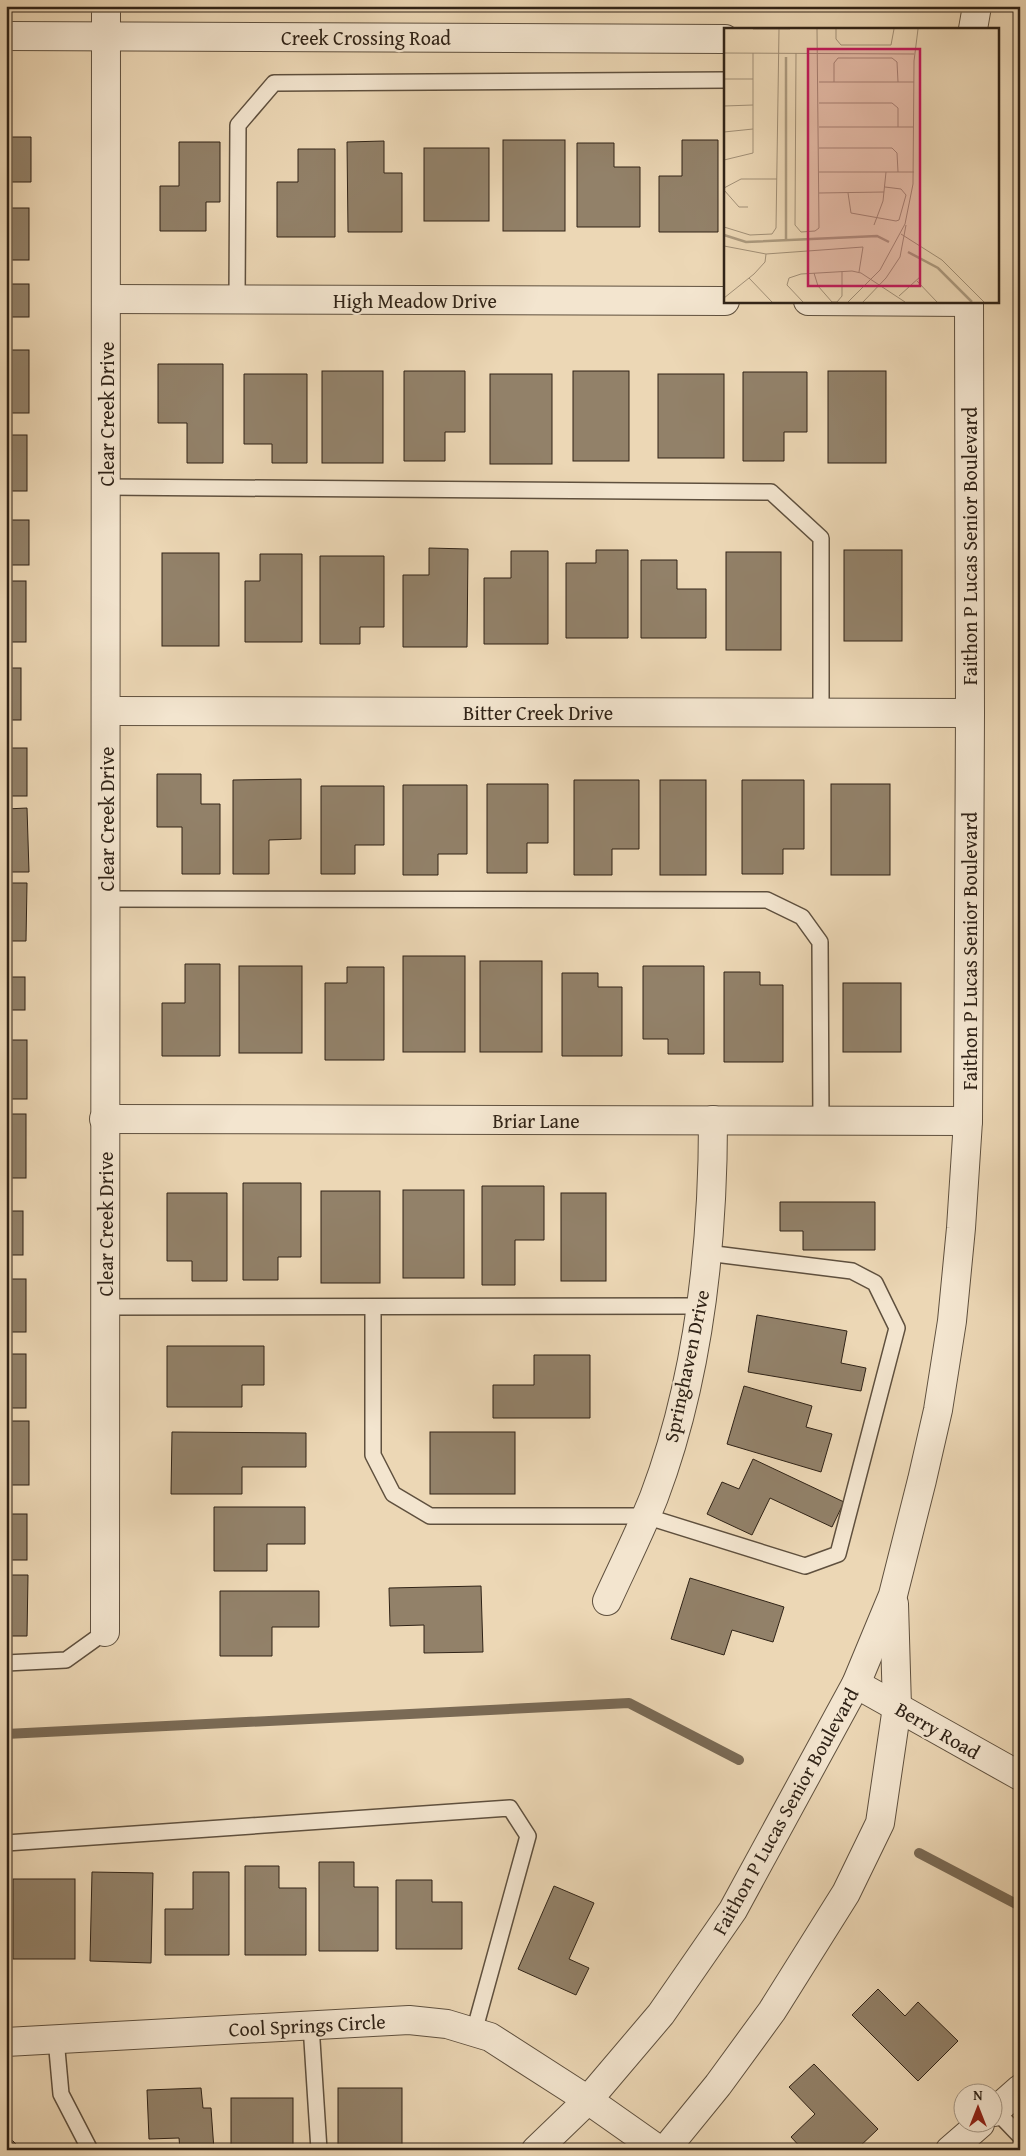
<svg xmlns="http://www.w3.org/2000/svg" width="1026" height="2156" viewBox="0 0 1026 2156" font-family="'Gentium Book Plus',serif">
  <style>
    .lines { fill: none; stroke-linecap: round; stroke-linejoin: round }
    .stream { stroke: #7a6a55; stroke-width: 10 }
    .building { fill: #928169; stroke: #302317 }
    .service-casing { stroke: #5f503e; stroke-width: 18 }
    .minor-casing { stroke: #5f503e; stroke-width: 30 }
    .tertiary-casing { stroke: #5f503e; stroke-width: 30 }
    .service { stroke: #f3e5cf; stroke-width: 15 }
    .minor { stroke: #f3e5cf; stroke-width: 28 }
    .tertiary { stroke: #f3e5cf; stroke-width: 28 }
    .labels { text-anchor: middle; dominant-baseline: central; stroke-width: 4.5; stroke-linejoin: round; paint-order: stroke }
    .street-label { font-size: 20px; fill: #302317; stroke: #f3e5cf }
    .inset-river { fill: none; stroke: #ac9a7f; stroke-width: 2.5 }
    .inset-road { fill: none; stroke: #a18f76; stroke-width: 1 }
    .view { fill: #c2185b; fill-opacity: 0.15; stroke: #c2185b; stroke-width: 2.5 }
    .inset-edge { fill: none; stroke: #302317; stroke-width: 2.5 }
  </style>
  <rect width="100%" height="100%" fill="#ecd7b5"/>
  <filter id="stains"><feTurbulence type="fractalNoise" baseFrequency=".004" numOctaves="4"/><feColorMatrix values="0 0 0 0 .2 0 0 0 0 .09 0 0 0 0 .02 0 0 0 .5 -.17"/></filter>
  <radialGradient id="worn" r=".72"><stop offset=".6" stop-color="#630" stop-opacity="0"/><stop offset="1" stop-color="#630" stop-opacity=".3"/></radialGradient>
  <g class="lines">
    <g class="stream">
      <path d="M6,1734L629,1703L739,1760"/>
      <path d="M919,1853L1020,1906"/>
    </g>
  </g>
  <g class="building">
    <path d="M6,118H9V137H31V182H6Z"/>
    <rect x="503" y="140" width="62" height="91"/>
    <path d="M682,140H718V232H659V176H682Z"/>
    <path d="M384,141V173H402V232H348L347,142Z"/>
    <path d="M179,142H220V202H206V231H160V186H179Z"/>
    <path d="M577,143H614V167H640V227H577Z"/>
    <rect x="424" y="148" width="65" height="73"/>
    <path d="M298,149H335V237H277V182H298Z"/>
    <rect x="6" y="208" width="23" height="52"/>
    <rect x="6" y="284" width="23" height="33"/>
    <rect x="6" y="350" width="23" height="63"/>
    <path d="M158,364H223V463H187V423H158Z"/>
    <rect x="322" y="371" width="61" height="92"/>
    <path d="M404,371H465V432H445V461H404Z"/>
    <rect x="573" y="371" width="56" height="90"/>
    <rect x="828" y="371" width="58" height="92"/>
    <path d="M743,372H807V432H784V461H743Z"/>
    <path d="M244,374H307V463H272V444H244Z"/>
    <rect x="490" y="374" width="62" height="90"/>
    <rect x="658" y="374" width="66" height="84"/>
    <rect x="6" y="435" width="21" height="56"/>
    <rect x="6" y="520" width="23" height="45"/>
    <path d="M429,548L468,549L467,647H403V575H429Z"/>
    <path d="M596,550H628V638H566V563H596Z"/>
    <rect x="844" y="550" width="58" height="91"/>
    <path d="M511,551H548V644H484V578H511Z"/>
    <rect x="726" y="552" width="55" height="98"/>
    <rect x="162" y="553" width="57" height="93"/>
    <path d="M260,554H302V642H245V581H260Z"/>
    <path d="M320,556H384V627H360V644H320Z"/>
    <path d="M641,560H677V589H706V638H641Z"/>
    <rect x="6" y="581" width="20" height="61"/>
    <rect x="6" y="668" width="15" height="52"/>
    <rect x="6" y="748" width="21" height="48"/>
    <path d="M157,774H201V804H220V874H182V827H157Z"/>
    <path d="M301,779V839L269,840V874H233V780Z"/>
    <path d="M574,780H639V849H612V875H574Z"/>
    <rect x="660" y="780" width="46" height="95"/>
    <path d="M742,780H804V849H783V874H742Z"/>
    <path d="M487,784H548V843H527V873H487Z"/>
    <rect x="831" y="784" width="59" height="91"/>
    <path d="M403,785H467V854H438V875H403Z"/>
    <path d="M321,786H384V845H355V874H321Z"/>
    <path d="M27,808L29,872H6V809Z"/>
    <path d="M6,883H27L26,941H6Z"/>
    <rect x="403" y="956" width="62" height="96"/>
    <rect x="480" y="961" width="62" height="91"/>
    <path d="M185,964H220V1056H162V1003H185Z"/>
    <rect x="239" y="966" width="63" height="87"/>
    <path d="M643,966H704V1054H668V1039H643Z"/>
    <path d="M347,967H384V1060H325V983H347Z"/>
    <path d="M724,972H760V985H783V1062H724Z"/>
    <path d="M562,973H598V987H622V1056H562Z"/>
    <rect x="6" y="977" width="19" height="33"/>
    <rect x="843" y="983" width="58" height="69"/>
    <rect x="6" y="1040" width="21" height="59"/>
    <rect x="6" y="1114" width="20" height="64"/>
    <path d="M243,1183H301V1257H278V1280H243Z"/>
    <path d="M482,1186H544V1240H515V1285H482Z"/>
    <rect x="403" y="1190" width="61" height="88"/>
    <rect x="321" y="1191" width="59" height="92"/>
    <path d="M167,1193H227V1281H192V1261H167Z"/>
    <rect x="561" y="1193" width="45" height="88"/>
    <path d="M780,1202H875V1250H803V1231H780Z"/>
    <rect x="6" y="1211" width="17" height="44"/>
    <rect x="6" y="1279" width="20" height="53"/>
    <path d="M757,1315L847,1331L841,1363L866,1368L861,1391L748,1372Z"/>
    <path d="M167,1346H264V1385H242V1407H167Z"/>
    <rect x="6" y="1354" width="20" height="54"/>
    <path d="M534,1355H590V1418H493V1385H534Z"/>
    <path d="M744,1386L812,1406L806,1427L832,1434L821,1472L727,1444Z"/>
    <rect x="6" y="1421" width="23" height="64"/>
    <path d="M172,1432L306,1433V1467H242V1494H171Z"/>
    <rect x="430" y="1432" width="85" height="62"/>
    <path d="M753,1459L844,1502L832,1527L770,1498L752,1535L707,1514L722,1482L739,1489Z"/>
    <path d="M214,1507H305V1544H267V1571H214Z"/>
    <rect x="6" y="1514" width="21" height="46"/>
    <path d="M6,1575H28L27,1636H6Z"/>
    <path d="M690,1578L784,1607L773,1642L732,1630L724,1655L671,1639Z"/>
    <path d="M481,1586L483,1652L424,1653V1625L390,1626L389,1588Z"/>
    <path d="M220,1591H319V1627H272V1656H220Z"/>
    <path d="M319,1862H354V1887H378V1951H319Z"/>
    <path d="M245,1866H279V1888H306V1955H245Z"/>
    <path d="M92,1872L153,1873L151,1963L90,1961Z"/>
    <path d="M193,1872H229V1955H165V1909H193Z"/>
    <rect x="13" y="1879" width="62" height="80"/>
    <path d="M396,1880H432V1902H462V1949H396Z"/>
    <path d="M554,1886L594,1903L569,1959L589,1968L576,1995L518,1969Z"/>
    <path d="M878,1989L905,2016L918,2002L958,2041L918,2081L852,2015Z"/>
    <path d="M814,2064L878,2129L856,2150H803L791,2137L815,2114L789,2087Z"/>
    <path d="M201,2088L203,2108H211L214,2150H180L179,2138L149,2139L147,2090Z"/>
    <rect x="338" y="2088" width="64" height="62"/>
    <rect x="231" y="2098" width="62" height="52"/>
    <path d="M6,2134L22,2150H6Z"/>
  </g>
  <g class="lines">
    <defs>
      <g id="service">
        <path d="M237,299L238,125L274,83L725,80"/>
        <path d="M106,487L771,492L821,538V713"/>
        <path d="M105,899L767,900L802,917L820,942L821,1121"/>
        <path d="M105,1307L701,1306"/>
        <path d="M373,1307V1455L393,1494L430,1516H645L805,1566L838,1554L897,1328L875,1283L852,1271L707,1253"/>
        <path d="M6,1663L66,1660L105,1632"/>
        <path d="M6,1843L510,1808L528,1836L474,2032"/>
        <path d="M311,2025L319,2150"/>
        <path d="M56,2039L61,2094L90,2150"/>
        <path d="M995,2110L1020,2136"/>
      </g>
      <g id="minor">
        <path d="M106,299L725,301"/>
        <path d="M808,301L969,302"/>
        <path d="M106,711L970,713"/>
        <path d="M104,1119L968,1121"/>
        <path d="M607,1601C623,1566 640,1532 654,1497C699,1378 713,1247 713,1120"/>
        <path d="M105,1632L106,6"/>
        <path d="M6,2042L409,2020L447,2024L490,2037L588,2100L659,2150"/>
        <path d="M994,2112L1020,2089"/>
        <path d="M950,2150L980,2124"/>
      </g>
      <g id="tertiary">
        <path d="M973,29L977,6"/>
        <path d="M6,36L725,39"/>
        <path d="M856,1684L1020,1776"/>
        <path d="M536,2150L588,2100L661,2014L733,1910L856,1684L893,1595L922,1480L938,1410L952,1321L961,1228L968,1121L970,713L969,301"/>
        <path d="M665,2150L718,2085L772,2011L846,1893L880,1823L897,1707L894,1604"/>
      </g>
    </defs>
    <use href="#service" class="service-casing"/>
    <use href="#minor" class="minor-casing"/>
    <use href="#tertiary" class="tertiary-casing"/>
    <use href="#service" class="service"/>
    <use href="#minor" class="minor"/>
    <use href="#tertiary" class="tertiary"/>
  </g>
  <g class="labels">
    <g class="street-label">
      <text x="366" y="37">Creek Crossing Road</text>
      <text x="415" y="300">High Meadow Drive</text>
      <text transform="translate(106 414) rotate(-90)">Clear Creek Drive</text>
      <text transform="translate(969 546) rotate(-90)">Faithon P Lucas Senior Boulevard</text>
      <text x="538" y="712">Bitter Creek Drive</text>
      <text transform="translate(106 819) rotate(-90)">Clear Creek Drive</text>
      <text transform="translate(969 951) rotate(-90)">Faithon P Lucas Senior Boulevard</text>
      <text x="536" y="1120">Briar Lane</text>
      <text transform="translate(105 1224) rotate(-90)">Clear Creek Drive</text>
      <text transform="translate(686 1366) rotate(-78)">Springhaven Drive</text>
      <text transform="translate(938 1730) rotate(30)">Berry Road</text>
      <text transform="translate(785 1811) rotate(-61)">Faithon P Lucas Senior Boulevard</text>
      <text transform="translate(307 2025) rotate(-3)">Cool Springs Circle</text>
    </g>
  </g>
  <g transform="translate(724 28)">
    <rect width="275" height="275" fill="#ecd7b5"/>
    <path class="inset-river" d="M62,29V212M0,207L22,214L153,208L165,214M184,224L214,240L248,274"/>
    <path class="inset-road" d="M29,1H66M112,1V11L117,17H167L170,1M0,25L190,26M72,25L71,197L77,204L91,203L95,200L93,1M0,51H29M95,54H190M110,54V35L114,30H168L173,34L174,54M95,75H168L174,80V99M0,78L29,77M95,99H190M0,104L29,101M95,120H168L173,125L174,144M0,132L29,125V25M95,144H190M0,160L17,151H53M0,162L15,179H24M95,165L160,164M124,165L127,185L172,193L175,192L182,167L177,161L161,159M150,197L159,173L162,144M0,199L26,207L48,206L52,200L55,1M177,206L218,232L260,274M0,218L42,226L139,219L135,244M90,245L94,258L108,274H113L118,268V243M25,250L48,274M193,253L213,274M175,268L197,248M0,270L30,246L41,234L42,226M79,274L63,257L65,250L77,246L128,243L137,245L181,274M124,274L156,242L181,196L189,156L190,33L194,1M139,274L162,250L176,229L182,197"/>
    <path class="view" d="M84,21H196V258H84Z"/>
    <rect width="275" height="275" class="inset-edge"/>
  </g>
  <rect width="1026" height="2156" fill="none" stroke="#ecd7b5" stroke-width="25"/>
  <rect x="8" y="8" width="1011" height="2141" fill="none" stroke="#302317" stroke-width="2.5"/>
  <rect x="12" y="12" width="1001" height="2131" fill="none" stroke="#302317"/>
  <g transform="translate(978 2108)"><circle r="24" fill="#f3e5cf" stroke="#a59785"/>
  <path d="M0-4L9 19L0 12L-9 19Z" fill="#8f2418"/>
  <text y="-8" font-size="14" font-weight="bold" text-anchor="middle" fill="#302317">N</text>
  </g>
  <rect width="100%" height="100%" filter="url(#stains)"/>
  <rect width="100%" height="100%" fill="url(#worn)"/>
</svg>
